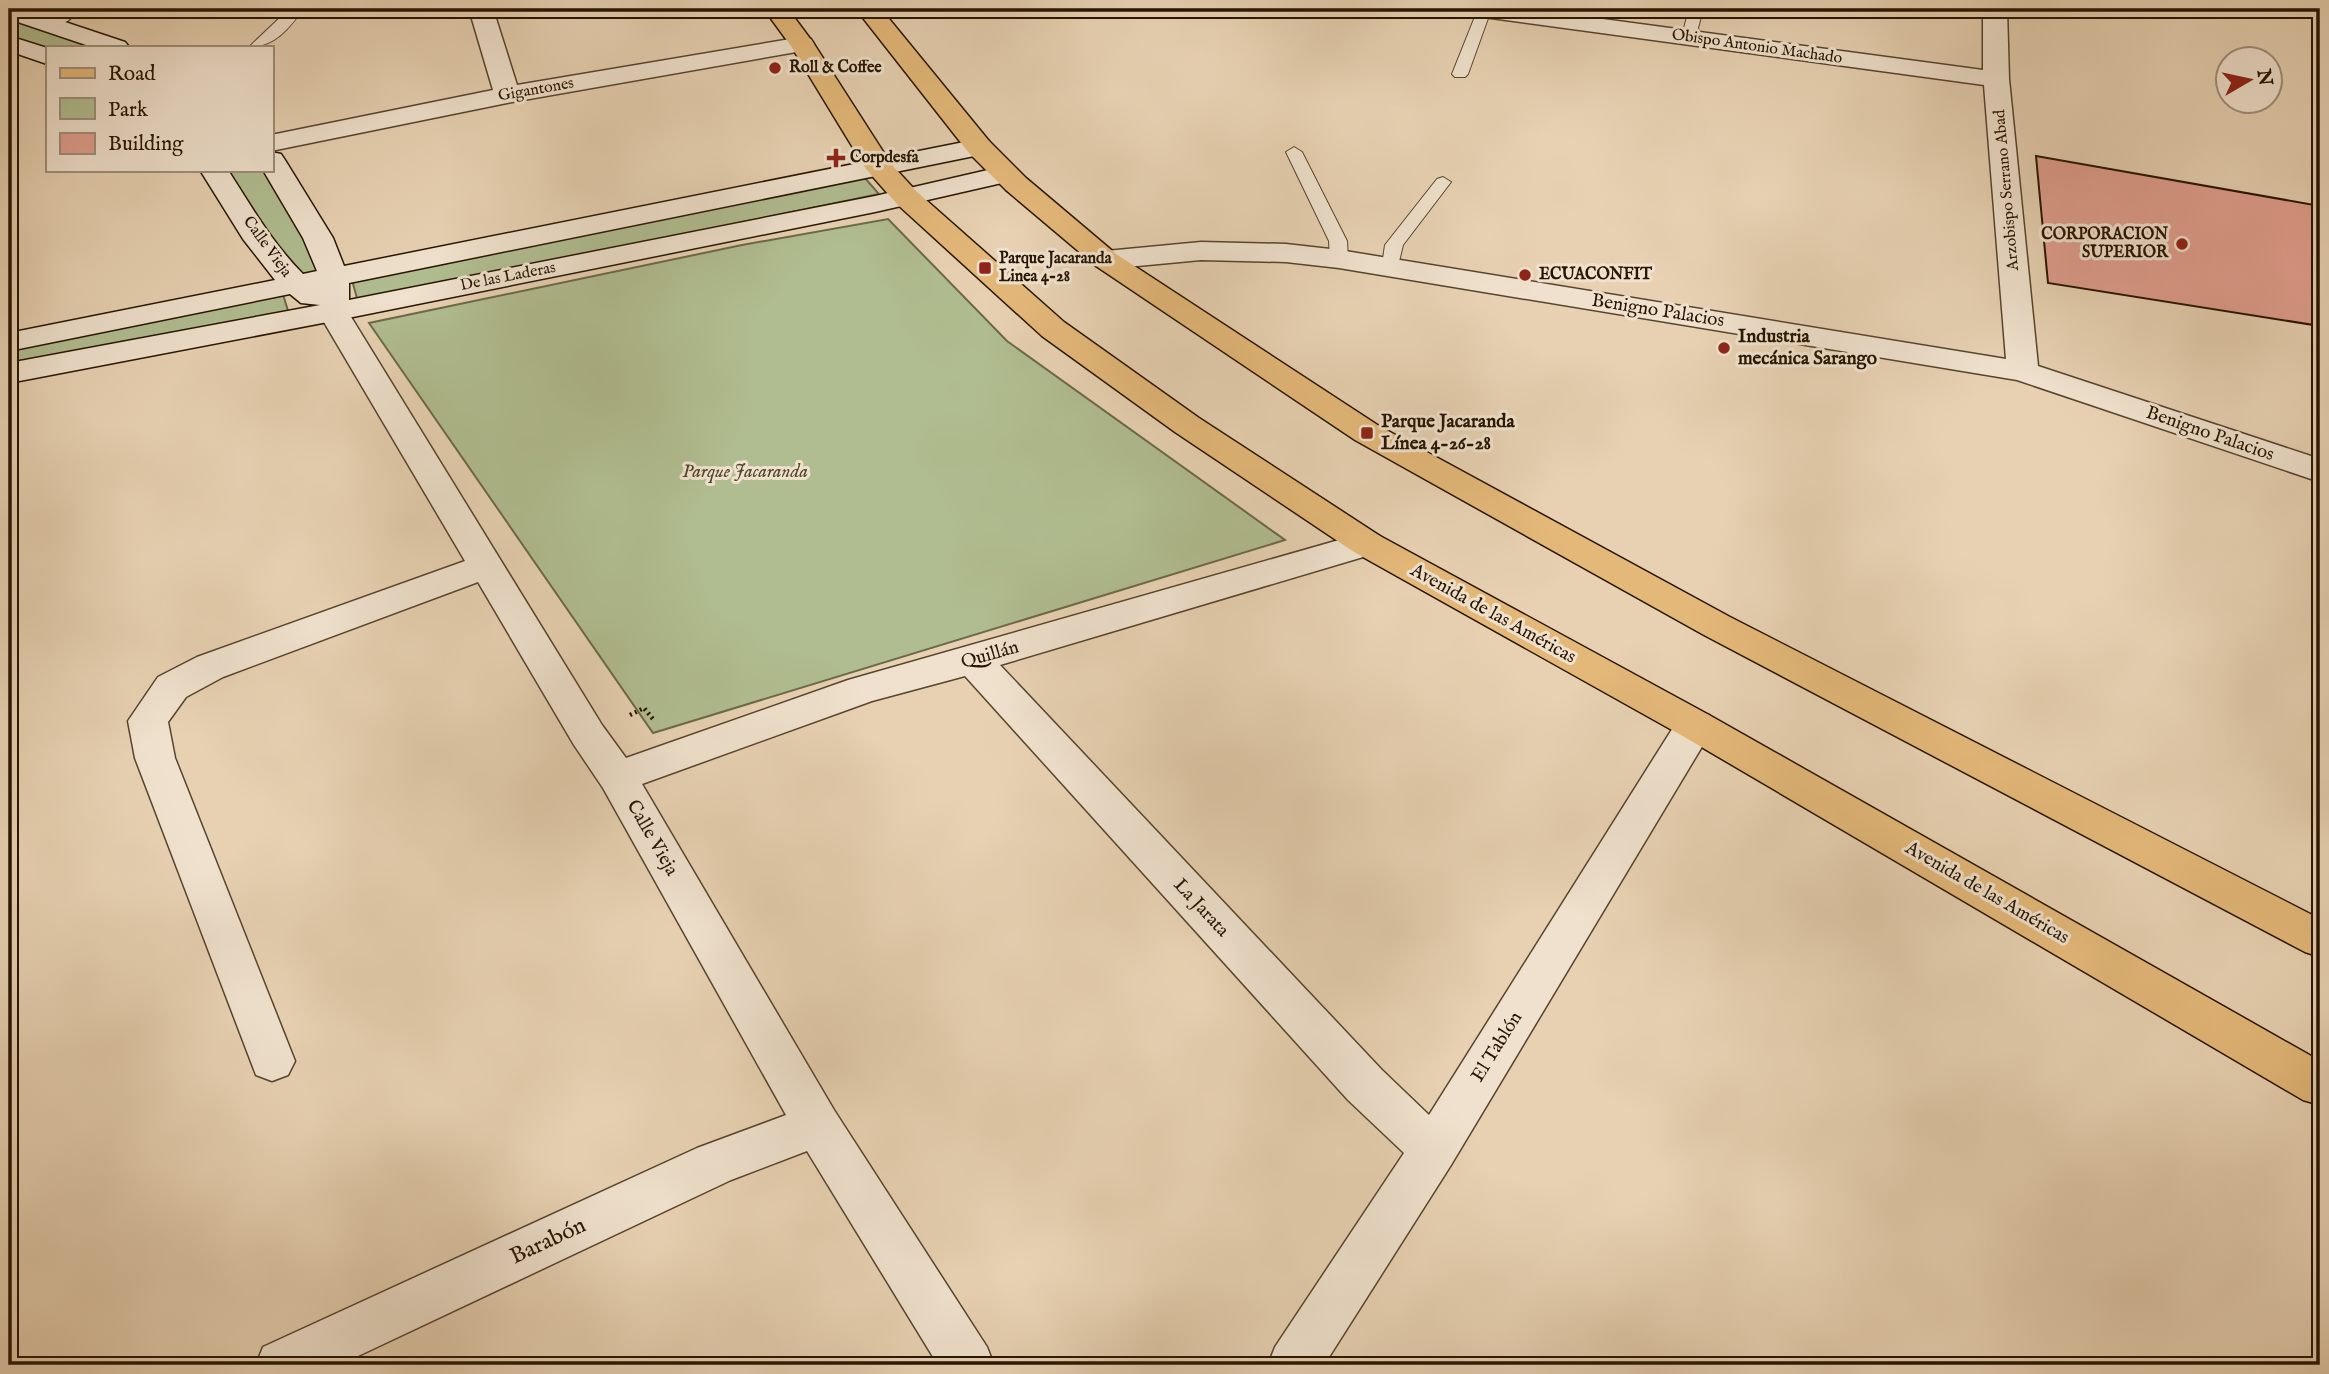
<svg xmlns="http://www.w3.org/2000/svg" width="2329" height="1374" viewBox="0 0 2329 1374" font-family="'IM FELL English',serif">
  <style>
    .green { fill: #b0bd90; stroke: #6c6948; stroke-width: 2 }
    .building { fill: #e09e8e; stroke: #271501; stroke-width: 2 }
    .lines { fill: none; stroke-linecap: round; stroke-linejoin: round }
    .lane-casing { stroke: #57442d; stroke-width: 2 }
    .street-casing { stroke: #57442d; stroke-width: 3 }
    .secondary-casing { stroke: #271501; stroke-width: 3 }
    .primary-casing { stroke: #271501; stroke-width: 3 }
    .path { stroke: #271501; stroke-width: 4.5; stroke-dasharray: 2 3.5; stroke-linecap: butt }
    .lane { fill: #efe1cd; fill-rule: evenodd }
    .street { fill: #efe1cd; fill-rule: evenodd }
    .secondary { fill: #efe1cd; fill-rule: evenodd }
    .primary { fill: #e4b879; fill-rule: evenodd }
    .poi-dot { fill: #8f2418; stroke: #efe1cd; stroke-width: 2.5 }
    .labels { text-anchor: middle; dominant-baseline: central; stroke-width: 6; stroke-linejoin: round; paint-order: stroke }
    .far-street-label { font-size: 16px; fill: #271501; stroke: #efe1cd }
    .far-poi-label { font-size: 16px; font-weight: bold; fill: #271501; stroke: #efe1cd; text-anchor: start }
    .street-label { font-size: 19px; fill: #271501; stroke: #efe1cd }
    .poi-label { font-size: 19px; font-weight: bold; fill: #271501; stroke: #efe1cd; text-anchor: start }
    .park-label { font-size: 19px; font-style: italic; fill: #50472c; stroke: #efe1cd }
    .near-street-label { font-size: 23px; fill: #271501; stroke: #efe1cd }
  </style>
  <rect width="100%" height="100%" fill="#e7d1b2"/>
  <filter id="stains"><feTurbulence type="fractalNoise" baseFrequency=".00286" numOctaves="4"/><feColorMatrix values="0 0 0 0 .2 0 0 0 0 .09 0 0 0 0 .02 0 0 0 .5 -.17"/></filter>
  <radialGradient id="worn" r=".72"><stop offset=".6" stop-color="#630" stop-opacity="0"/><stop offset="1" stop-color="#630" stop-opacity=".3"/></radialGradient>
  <g class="green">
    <path d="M9,11L116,47H47V56L9,43Z"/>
    <path d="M214,170H271L334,277L294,285L268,252Z"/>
    <path d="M864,177L879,194L358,302L352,280Z"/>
    <path d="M888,219L1007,341L1285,540L653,733L369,323L742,245Z"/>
    <path d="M282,291L289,314L9,367V347Z"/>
  </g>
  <path class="building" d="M2036,156L2320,206V326L2048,283Z"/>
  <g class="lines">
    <defs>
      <g id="lane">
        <path d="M289,9H303C289,29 274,47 249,47Z"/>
        <path d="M1478,9L1491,10L1468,74L1465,77H1455L1452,74Z"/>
        <path d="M1689,9H1703L1698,28L1701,39L1694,43L1687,39L1684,28Z"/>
        <path d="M1294,147L1302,152L1347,241L1348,259L1345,263L1339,264L1330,259L1329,241L1286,152Z"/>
        <path d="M1443,177L1451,182L1403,245L1397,270H1385L1382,266L1385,245L1437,179Z"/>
      </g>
      <g id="street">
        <path d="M51,9H78C69,22 56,32 40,28L37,23Z"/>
        <path d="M469,9H493L517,85L802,37L811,39L814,44L811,49L802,51L507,103L271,151V135L493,90Z"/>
        <path d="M1464,9H1528L1983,70V9H2007L2009,79L2038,366L2320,459V482L2017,380L1339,268L1286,262L1201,260L1106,269L1096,266L1091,260L1096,254L1106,251L1201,242L1286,244L1339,250L2006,359L1984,85L1476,16L1467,14Z"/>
        <path d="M333,303L344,306L348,312L602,725L626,758L848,680L1367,532L1380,536L1385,544L1380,552L1000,665L1382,1070L1429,1115L1681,715L1695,711L1709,715L1715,725L1451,1165L1324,1365H1268L1275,1347L1404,1153L1348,1100L965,676L872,701L642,784L834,1110L987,1347L994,1365H938L807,1151L731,1180L339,1365H256L263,1347L697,1148L786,1115L603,788L574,745L478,582L223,677L186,697L168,722L175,758L295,1061L288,1075L272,1081L256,1075L135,758L128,721L158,677L197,657L465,561L318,312L322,306Z"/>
      </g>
      <g id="secondary">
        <path d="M9,9H26L125,42L129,47H92L9,19Z"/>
        <path d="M9,36L47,48V64L9,51Z"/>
        <path d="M979,139L989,141L993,147L989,153L349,283V300L875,196L1005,166L1015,168L1019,174L1015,180L875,212L333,321L9,383V363L320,305L301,303L290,294L9,351V333L275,280L243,239L200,170H228C251,206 272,243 303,274L317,271L303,238L263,170H271V152L281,154L285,160L333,238L344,266Z"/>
      </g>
      <g id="primary">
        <path d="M764,9H788L814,44L891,164L917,192L1064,322L1199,418L1380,536L1709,715L2320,1061V1105L2303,1100L1681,735L1354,552L1175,432L1042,336L897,204L866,169L791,46Z"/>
        <path d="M856,9H881L989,141L1026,178L1116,254L1379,426L1730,617L2320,919V957L2305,952L1704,635L1355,440L1096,266L1006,190L969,153Z"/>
      </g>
    </defs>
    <use href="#lane" class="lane-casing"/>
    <use href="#street" class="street-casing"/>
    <use href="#secondary" class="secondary-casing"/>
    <use href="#primary" class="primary-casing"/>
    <path class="path" d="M630,715L644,708L653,719"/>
    <use href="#lane" class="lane"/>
    <use href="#street" class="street"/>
    <use href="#secondary" class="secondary"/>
    <use href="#primary" class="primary"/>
  </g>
  <g class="poi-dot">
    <circle cx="775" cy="68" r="7"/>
    <path d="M832.5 147.5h7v7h7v7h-7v7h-7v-7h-7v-7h7z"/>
    <circle cx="2182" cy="244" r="7"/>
    <rect x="978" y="261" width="14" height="14" rx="3.5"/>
    <circle cx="1525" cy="275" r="7"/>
    <circle cx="1724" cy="348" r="7"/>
    <rect x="1360" y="426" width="14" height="14" rx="3.5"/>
  </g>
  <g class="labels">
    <g class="far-street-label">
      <text transform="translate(1757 47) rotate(8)">Obispo Antonio Machado</text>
      <text transform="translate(536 90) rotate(-10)">Gigantones</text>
      <text transform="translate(2007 190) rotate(-95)">Arzobispo Serrano Abad</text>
      <text transform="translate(267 247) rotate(54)">Calle Vieja</text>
      <text transform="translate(508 277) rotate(-11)">De las Laderas</text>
    </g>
    <g class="far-poi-label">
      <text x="789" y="68">Roll &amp; Coffee</text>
      <text x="850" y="158">Corpdesfa</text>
      <text x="2168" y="235" text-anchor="end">CORPORACION<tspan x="2168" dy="18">SUPERIOR</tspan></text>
      <text x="999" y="259">Parque Jacaranda<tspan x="999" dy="18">Linea 4-28</tspan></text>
      <text x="1539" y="275">ECUACONFIT</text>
    </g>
    <g class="street-label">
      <text transform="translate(1658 311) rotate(9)">Benigno Palacios</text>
      <text transform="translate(2210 434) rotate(19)">Benigno Palacios</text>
      <text transform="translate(1493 614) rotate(29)">Avenida de las Américas</text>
      <text transform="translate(990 655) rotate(-16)">Quillán</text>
      <text transform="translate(652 838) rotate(60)">Calle Vieja</text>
      <text transform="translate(1987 893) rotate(30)">Avenida de las Américas</text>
      <text transform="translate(1201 908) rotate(47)">La Jarata</text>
      <text transform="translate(1497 1047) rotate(-58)">El Tablón</text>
    </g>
    <g class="poi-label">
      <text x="1738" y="337">Industria<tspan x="1738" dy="22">mecánica Sarango</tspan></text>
      <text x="1381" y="422">Parque Jacaranda<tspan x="1381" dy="22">Línea 4-26-28</tspan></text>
    </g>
    <g class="park-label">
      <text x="745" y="472">Parque Jacaranda</text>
    </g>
    <g class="near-street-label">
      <text transform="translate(548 1241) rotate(-25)">Barabón</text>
    </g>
  </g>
  <rect width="2329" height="1374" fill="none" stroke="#e7d1b2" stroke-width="35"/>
  <rect x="10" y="10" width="2308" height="1353" fill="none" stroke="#271501" stroke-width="3.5"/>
  <rect x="18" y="18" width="2294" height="1339" fill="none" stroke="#271501" stroke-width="2"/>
  <rect x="46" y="46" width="228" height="126" fill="#efe1cd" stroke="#9f8f7b" stroke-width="2"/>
  <rect x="60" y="68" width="35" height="10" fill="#e4b879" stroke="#9f8f7b" stroke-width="2"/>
  <text x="108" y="80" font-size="21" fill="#271501">Road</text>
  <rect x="60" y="98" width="35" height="21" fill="#b0bd90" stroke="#9f8f7b" stroke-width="2"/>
  <text x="108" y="116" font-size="21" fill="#271501">Park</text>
  <rect x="60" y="133" width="35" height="21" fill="#e09e8e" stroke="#9f8f7b" stroke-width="2"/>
  <text x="108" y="150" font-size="21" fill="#271501">Building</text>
  <g transform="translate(2249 80) rotate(81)"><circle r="33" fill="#efe1cd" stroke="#9f8f7b" stroke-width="2"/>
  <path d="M0-5L12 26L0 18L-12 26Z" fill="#8f2418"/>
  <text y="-10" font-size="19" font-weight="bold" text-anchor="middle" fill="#271501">N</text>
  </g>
  <rect width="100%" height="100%" filter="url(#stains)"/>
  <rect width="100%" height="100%" fill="url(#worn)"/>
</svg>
